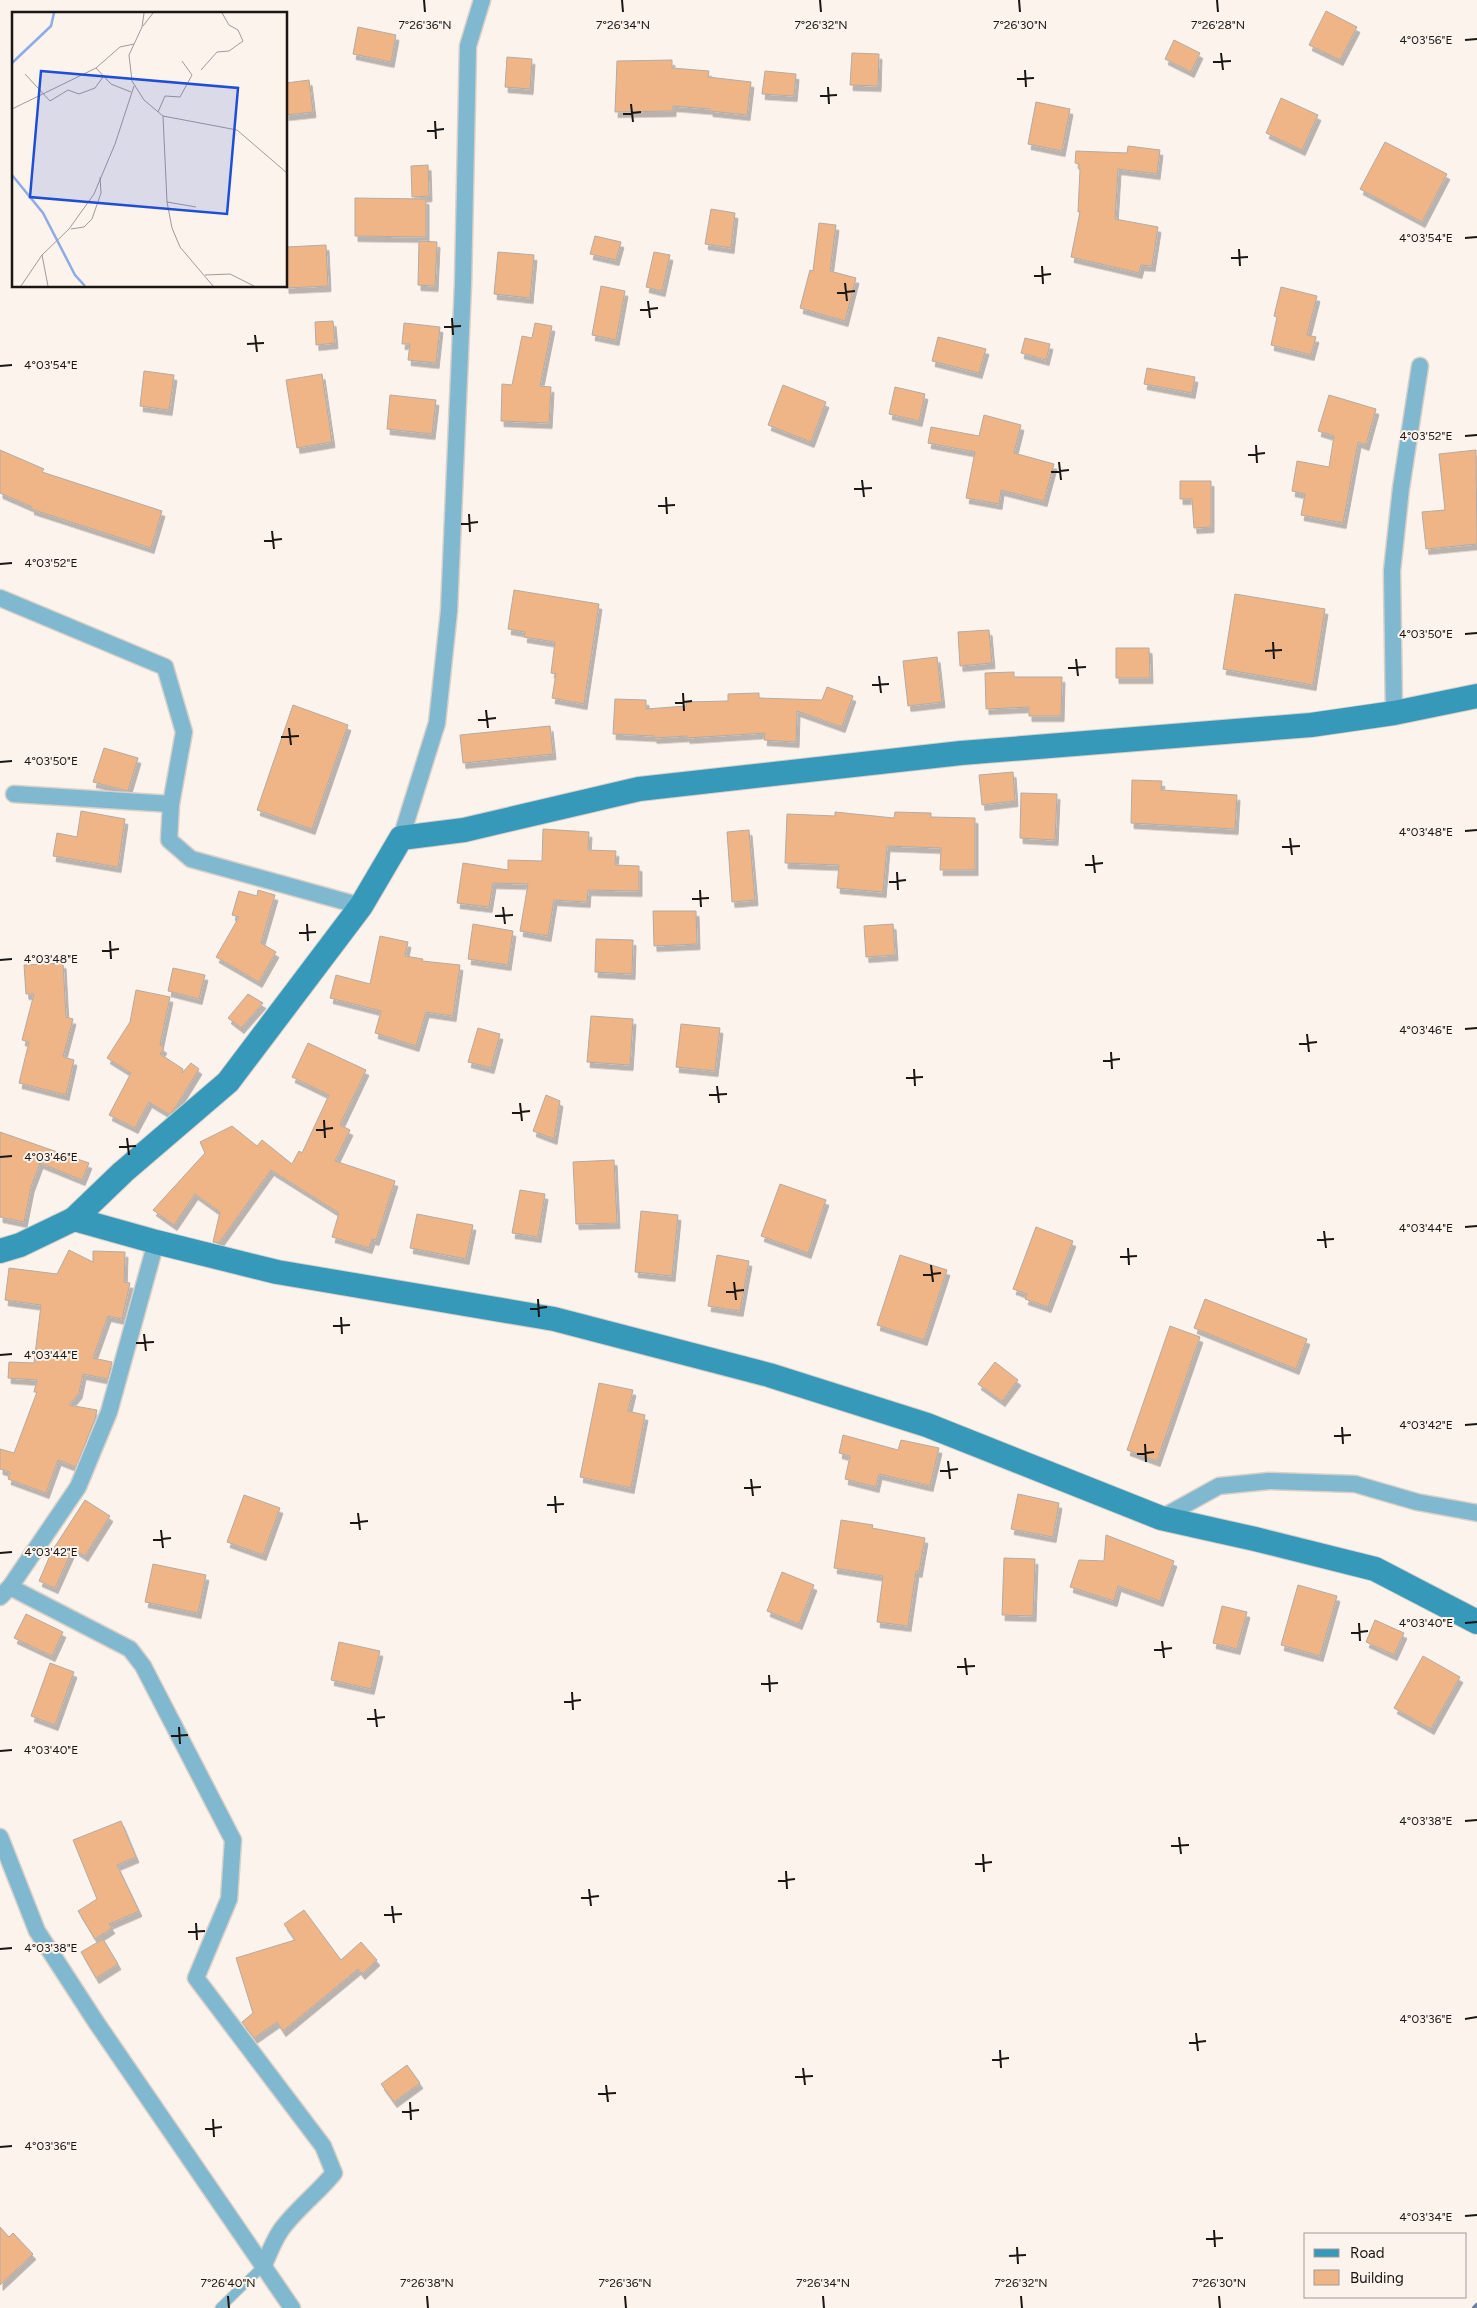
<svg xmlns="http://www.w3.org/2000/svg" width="1477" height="2308" viewBox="0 0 1477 2308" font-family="Figtree,sans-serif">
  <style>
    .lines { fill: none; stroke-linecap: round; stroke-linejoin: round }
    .stream { stroke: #6b7ea6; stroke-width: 6 }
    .building { fill: #efb587; stroke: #b3aba4; filter: url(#shadow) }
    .lane-casing { stroke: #d8d0c9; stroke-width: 11 }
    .street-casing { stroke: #d8d0c9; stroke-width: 19 }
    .secondary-casing { stroke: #d8d0c9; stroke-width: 26 }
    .lane { stroke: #7fb8cf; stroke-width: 9 }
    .street { stroke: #7fb8cf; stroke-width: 16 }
    .secondary { stroke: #3699ba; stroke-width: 24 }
    .ticks { fill: none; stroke: #191614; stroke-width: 2 }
    .inset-river { fill: none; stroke: #8eabe5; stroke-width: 2.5 }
    .inset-road { fill: none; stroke: #a19b96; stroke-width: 1 }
    .view { fill: #1d4ed8; fill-opacity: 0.15; stroke: #1d4ed8; stroke-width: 2.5 }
    .inset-edge { fill: none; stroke: #191614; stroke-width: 2.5 }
    .ticks-label { font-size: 12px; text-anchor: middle; fill: #191614; stroke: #fcf3ec; stroke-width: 4; stroke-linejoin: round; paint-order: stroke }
  </style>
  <defs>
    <filter id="shadow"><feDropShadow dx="3" dy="5.5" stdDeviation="0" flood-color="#0004"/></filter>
  </defs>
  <rect width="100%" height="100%" fill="#fcf3ec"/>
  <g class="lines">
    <path class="stream" d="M1475,2308L1477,2306"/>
  </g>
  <g class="building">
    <path d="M1326,11L1357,27L1340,60L1309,45Z"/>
    <path d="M358,27L396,35L391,62L353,54Z"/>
    <path d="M1174,40L1200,53L1191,72L1165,59Z"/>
    <path d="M852,53L879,54L878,86L850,85Z"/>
    <path d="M507,57L532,59L530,89L505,87Z"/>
    <path d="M672,60V68L709,71L708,77L751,82L747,115L710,111V109L673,106V111L615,112L617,61Z"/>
    <path d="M765,71L796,74L794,96L762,94Z"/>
    <path d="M309,80L313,112L286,115V83Z"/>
    <path d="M1281,98L1318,115L1302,150L1266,133Z"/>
    <path d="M1036,102L1070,109L1062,151L1028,144Z"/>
    <path d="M1385,142L1447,174L1422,222L1360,189Z"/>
    <path d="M1128,146L1160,150L1157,174L1118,169L1115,219L1158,227L1152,266L1141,265L1139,273L1071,257L1080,212H1078L1080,169H1079V164L1075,163L1076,151L1127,153Z"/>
    <path d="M428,165L429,196L412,197L411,166Z"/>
    <path d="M355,198L426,199V237L355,236Z"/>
    <path d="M711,209L735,213L731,248L705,244Z"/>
    <path d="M819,223L836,225L830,271L856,278L845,321L800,308L810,270L813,271Z"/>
    <path d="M595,236L621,242L616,260L590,254Z"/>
    <path d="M419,241L437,242L435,286L418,285Z"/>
    <path d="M326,245L328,286L286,288V247Z"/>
    <path d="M498,252L534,255L530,298L494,294Z"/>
    <path d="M654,252L670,255L662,291L646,287Z"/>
    <path d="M601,286L625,291L616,340L592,335Z"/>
    <path d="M1281,287L1317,296L1307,335L1316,337L1311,355L1271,345L1277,317L1274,316Z"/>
    <path d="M333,321L335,343L316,345L315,322Z"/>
    <path d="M404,323L440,327L436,363L408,360L410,344H402Z"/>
    <path d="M535,323L552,326L540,386L551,387L549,423L501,421L502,384L512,385L522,336L532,338Z"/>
    <path d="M938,337L986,349L979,373L932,361Z"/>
    <path d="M1025,338L1050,344L1046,360L1021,353Z"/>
    <path d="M1147,368L1195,377L1192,393L1144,384Z"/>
    <path d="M144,371L174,375L169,410L140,406Z"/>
    <path d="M322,374L332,442L297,448L286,380Z"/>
    <path d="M783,385L826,402L811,442L768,425Z"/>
    <path d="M895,387L925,394L919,421L889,414Z"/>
    <path d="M390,395L436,400L432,434L387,429Z"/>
    <path d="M1329,395L1376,409L1366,445L1358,442L1343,523L1301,515L1305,494L1292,491L1297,461L1329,467L1334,436L1318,431Z"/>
    <path d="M984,415L1021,425L1014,453L1054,464L1044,501L1001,490L999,504L966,498L975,452L928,443L931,427L979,436Z"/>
    <path d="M0,450L44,469L42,472L162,511L151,548L31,509L32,507L0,493Z"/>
    <path d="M1476,450L1477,544L1426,549L1422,512L1445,510L1439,454Z"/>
    <path d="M1180,481H1211V527L1194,528L1192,499H1180Z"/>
    <path d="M514,590L599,604L584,704L552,698L556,674L551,673L555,642L524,637L525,632L508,629Z"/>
    <path d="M1235,594L1325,609L1313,685L1223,669Z"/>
    <path d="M989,630L992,663L960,666L958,632Z"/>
    <path d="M1116,648H1149L1150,678H1116Z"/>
    <path d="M937,657L942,702L908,706L903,661Z"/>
    <path d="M1014,672V677H1062L1061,716H1029V707L986,709L985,673Z"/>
    <path d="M827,687L853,696L842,727L797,711L796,742L764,740L765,733L687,738V736L654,738V736L613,734L615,699L646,700V709L686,706V702L728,701V694L759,693V698L822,700Z"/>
    <path d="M293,705L348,725L312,829L257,810Z"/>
    <path d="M550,726L553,754L463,763L460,735Z"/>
    <path d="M104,748L138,758L128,791L93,782Z"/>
    <path d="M1013,772L1015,801L982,805L979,775Z"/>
    <path d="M1132,780L1162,781L1161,790L1237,795L1235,829L1131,823Z"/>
    <path d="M1021,793L1057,794L1055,840L1020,838Z"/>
    <path d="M81,811L125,819L118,867L53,856L57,833L77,837Z"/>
    <path d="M835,812L894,818L895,812L931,813V817L975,818V870H940L941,848L887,846L883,892L837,888L839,865L785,863L787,814L835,816Z"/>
    <path d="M543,829L589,832L588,850L616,851L615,865L639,866V891L588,890L587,902L554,900L548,936L520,931L528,884L493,883L489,907L457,903L463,863L508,870V860L542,861Z"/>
    <path d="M749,830L755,900L732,902L727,832Z"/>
    <path d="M258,890L275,895L261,943L276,952L259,982L216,957L239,917L232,915L239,891L257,896Z"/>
    <path d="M653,911H696L697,944L654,946Z"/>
    <path d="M473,924L513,931L508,965L468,959Z"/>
    <path d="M893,924L895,955L866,957L864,926Z"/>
    <path d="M380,936L408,942L405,956L423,959L422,961L460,965L453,1016L426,1012L416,1046L375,1033L381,1011L330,998L336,975L370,984Z"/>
    <path d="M596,939L633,940L632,974L595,972Z"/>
    <path d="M63,963L66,1017L73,1019L63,1057L74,1060L66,1095L19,1083L29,1042L22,1040L34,994H26L24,965Z"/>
    <path d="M173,968L205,975L199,999L168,991Z"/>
    <path d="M136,990L170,997L160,1045L164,1048L160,1054L183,1069L182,1073L191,1063L199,1069L173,1111L169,1114L149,1102L135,1128L109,1115L131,1073L107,1058L130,1022Z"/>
    <path d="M248,994L263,1003L241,1028L228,1018Z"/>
    <path d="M591,1016L633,1019L630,1065L587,1062Z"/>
    <path d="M681,1024L720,1028L715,1071L676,1067Z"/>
    <path d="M478,1028L500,1034L491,1068L468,1062Z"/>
    <path d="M308,1043L366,1070L340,1125L350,1130L335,1161L395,1181L376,1240L372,1239L369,1248L332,1237L339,1213L271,1170L219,1243L213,1242L220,1212L195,1194L174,1225L153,1210L205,1153L200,1142L232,1126L257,1146L262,1140L292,1164L299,1151L302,1153L329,1095L292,1077Z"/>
    <path d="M546,1095L560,1101L554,1139L533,1131Z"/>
    <path d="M0,1132L89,1163L82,1180L40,1163L31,1187L24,1222L0,1217Z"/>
    <path d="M614,1160L617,1223L576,1224L573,1162Z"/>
    <path d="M780,1184L826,1200L808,1253L761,1236Z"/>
    <path d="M520,1190L545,1194L538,1237L512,1233Z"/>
    <path d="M641,1211L678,1215L672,1276L635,1272Z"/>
    <path d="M417,1214L473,1225L466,1259L410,1248Z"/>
    <path d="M1036,1227L1073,1241L1048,1307L1025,1299L1027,1294L1013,1289Z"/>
    <path d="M69,1250L93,1262V1251L125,1252L124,1282L130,1283L122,1319L108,1316L93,1358L112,1362L108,1379L83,1374L79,1393L69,1405L97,1410L95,1419L76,1467L58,1460L46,1493L8,1479L10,1472L0,1469V1449L14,1453L37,1392H34L37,1380L8,1378L9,1362L34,1363L41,1305L5,1300L9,1268L57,1274Z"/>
    <path d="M717,1255L749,1261L740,1311L708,1306Z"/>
    <path d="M900,1255L947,1270L924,1340L877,1325Z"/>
    <path d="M1205,1299L1307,1339L1296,1369L1194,1328Z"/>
    <path d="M1170,1326L1200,1337L1157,1461L1127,1450Z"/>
    <path d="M995,1362L1018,1380L1002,1401L978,1384Z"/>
    <path d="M599,1383L633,1390L628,1411L645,1415L631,1488L580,1477Z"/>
    <path d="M843,1435L898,1450L901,1440L939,1448L930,1486L879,1474L876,1487L845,1479L850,1456L839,1453Z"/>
    <path d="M1018,1494L1059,1503L1053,1537L1011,1529Z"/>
    <path d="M244,1495L280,1508L263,1555L227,1542Z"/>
    <path d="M85,1500L110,1516L85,1556L73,1548L55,1588L39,1581L52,1551Z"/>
    <path d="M841,1520L873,1525L872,1528L925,1538L919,1572L916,1571L908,1626L877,1622L883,1576L834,1568Z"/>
    <path d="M1106,1535L1174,1561L1160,1601L1118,1586L1114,1601L1070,1587L1079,1560L1104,1561Z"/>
    <path d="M1004,1558L1035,1559L1033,1616L1002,1615Z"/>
    <path d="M153,1564L206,1575L198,1613L145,1602Z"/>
    <path d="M782,1572L814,1585L799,1624L767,1611Z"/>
    <path d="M1298,1585L1337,1596L1320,1656L1281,1645Z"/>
    <path d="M1222,1606L1247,1612L1237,1649L1213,1643Z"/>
    <path d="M26,1614L63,1632L52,1656L14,1638Z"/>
    <path d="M1375,1620L1404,1633L1394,1655L1366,1642Z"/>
    <path d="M339,1642L380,1651L371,1689L331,1680Z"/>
    <path d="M1423,1656L1460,1677L1431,1729L1394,1708Z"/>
    <path d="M50,1663L74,1672L55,1725L31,1716Z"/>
    <path d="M121,1821L136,1857L117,1865L139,1911L109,1924L112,1928L95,1939L78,1911L97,1899L73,1840Z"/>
    <path d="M304,1910L341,1960L361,1942L377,1960L362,1974L358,1969L283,2031L277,2022L254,2038L242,2022L253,2013L236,1958L295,1940L284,1924Z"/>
    <path d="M103,1939L118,1964L96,1978L81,1952Z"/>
    <path d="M407,2065L420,2083L394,2102L381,2084Z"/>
    <path d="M0,2227L9,2237L13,2233L33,2254L0,2285Z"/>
  </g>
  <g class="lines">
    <defs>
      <path id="lane" d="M220,2308L264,2265"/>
      <g id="street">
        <path d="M0,598L165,667L184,732L171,804L169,840L191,859L361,906"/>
        <path d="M1394,713L1392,571L1401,488L1420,366"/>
        <path d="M14,794L171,804"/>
        <path d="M401,838L437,723L449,611L463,284L468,46L482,0"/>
        <path d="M1161,1518L1219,1486L1269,1481L1355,1484L1417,1502L1477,1513"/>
        <path d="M10,1587L130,1649L143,1666L233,1840L229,1899L196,1978L323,2146L334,2173C318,2193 296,2209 281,2230C274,2240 269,2253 264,2265"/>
        <path d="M0,1597L10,1587L78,1487L109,1412L156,1242"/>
        <path d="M0,1837L37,1931L96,2022L292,2308"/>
      </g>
      <g id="secondary">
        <path d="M74,1219L156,1242L277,1272L554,1319L769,1375L927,1425L1161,1518L1255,1539L1375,1569L1477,1622"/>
        <path d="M0,1251L20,1245L74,1219L123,1172L228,1082L361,906L401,838L464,830L639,789L961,753L1311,725L1394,713L1477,696"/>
      </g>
    </defs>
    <use href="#lane" class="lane-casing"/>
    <use href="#street" class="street-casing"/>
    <use href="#secondary" class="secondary-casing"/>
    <use href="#lane" class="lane"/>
    <use href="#street" class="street"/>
    <use href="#secondary" class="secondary"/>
  </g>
  <path class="ticks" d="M424,0L425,12M622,0L623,12M820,0L821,12M1019,0L1020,12M1217,0L1218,12M1465,40L1477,39M1221,53L1223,70M1213,62L1231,61M1025,70L1026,87M1017,79L1034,78M828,87L829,104M820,96L837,95M631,104L633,122M623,114L641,112M435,121L436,139M427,131L444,129M1465,238L1477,237M1239,249L1240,266M1231,258L1248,257M1042,266L1043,284M1034,276L1051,274M845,283L847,301M837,293L855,291M648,301L650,318M640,310L658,308M452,318L453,335M444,327L461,326M255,335L257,352M247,344L264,343M0,366L12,365M1465,436L1477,435M1256,445L1257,463M1248,455L1265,453M1059,462L1061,480M1051,472L1069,470M862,480L864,497M854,489L872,488M666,497L667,514M658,506L675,505M469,514L470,532M461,524L478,522M272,531L274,549M264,541L282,539M0,564L12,563M1465,634L1477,633M1273,642L1274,659M1265,651L1282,650M1076,659L1078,676M1068,668L1086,667M879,676L881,693M872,685L889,684M683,693L684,711M675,703L692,701M486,710L488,728M478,720L496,718M289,728L291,745M281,737L299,736M0,762L12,761M1465,831L1477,830M1290,838L1292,855M1282,847L1300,846M1093,855L1095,873M1085,865L1103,863M897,872L898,890M889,882L906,880M700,890L701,907M692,899L709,898M503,907L505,924M495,916L513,915M307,924L308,941M299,933L316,932M110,941L111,959M102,951L119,949M0,960L12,959M1465,1029L1477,1028M1307,1034L1309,1052M1299,1044L1317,1042M1111,1052L1112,1069M1103,1061L1120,1059M914,1069L915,1086M906,1078L923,1077M717,1086L719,1103M709,1095L727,1094M520,1103L522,1121M512,1113L530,1111M324,1120L325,1138M316,1130L333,1128M127,1138L129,1155M119,1147L136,1146M0,1157L12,1156M1465,1227L1477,1226M1324,1231L1326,1248M1317,1240L1334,1239M1128,1248L1129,1265M1120,1257L1137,1256M931,1265L933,1282M923,1275L941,1273M734,1282L736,1300M726,1292L744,1290M538,1299L539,1317M530,1309L547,1307M341,1317L342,1334M333,1326L350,1325M144,1334L146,1351M136,1343L154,1342M0,1355L12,1354M1465,1425L1477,1424M1342,1427L1343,1444M1334,1436L1351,1435M1145,1444L1146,1462M1137,1454L1154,1452M948,1461L950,1479M940,1471L958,1469M751,1479L753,1496M744,1488L761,1487M555,1496L556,1513M547,1505L564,1504M358,1513L360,1530M350,1523L368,1521M161,1530L163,1548M153,1540L171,1538M0,1553L12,1552M1359,1623L1360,1641M1465,1623L1477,1622M1351,1633L1368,1631M1162,1641L1164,1658M1154,1650L1172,1648M965,1658L967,1675M957,1667L975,1666M769,1675L770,1692M761,1684L778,1683M572,1692L573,1710M564,1702L581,1700M375,1709L377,1727M367,1719L385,1717M179,1727L180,1744M171,1736L188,1735M0,1751L12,1750M1465,1821L1477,1820M1179,1837L1181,1854M1171,1846L1189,1845M983,1854L984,1872M975,1864L992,1862M786,1871L787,1889M778,1881L795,1879M589,1889L591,1906M581,1898L599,1896M392,1906L394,1923M384,1915L402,1914M196,1923L197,1940M188,1932L205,1931M0,1949L12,1948M1465,2019L1477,2017M1196,2033L1198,2051M1189,2043L1206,2041M1000,2050L1001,2068M992,2060L1009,2058M803,2068L805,2085M795,2077L813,2076M606,2085L608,2102M598,2094L616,2093M410,2102L411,2120M402,2112L419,2110M213,2119L214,2137M205,2129L222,2127M0,2147L12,2146M1465,2216L1477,2215M1214,2230L1215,2247M1206,2239L1223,2238M1017,2247L1018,2264M1009,2256L1026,2255M228,2296L229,2308M427,2296L428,2308M625,2296L626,2308M823,2296L824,2308M1021,2296L1022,2308M1219,2296L1220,2308"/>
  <g transform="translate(12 12)">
    <rect width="275" height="275" fill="#fcf3ec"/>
    <path class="inset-river" d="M0,51L39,14L42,1M0,163L31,201L63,263L73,274"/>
    <path class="inset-road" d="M132,1L130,15L117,43L120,69L132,88L151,104L155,190L160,216L168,235L201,274M131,14L141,1M84,56L99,72L119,80M189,58L205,40L217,39L231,29L226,18L217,13L210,1M13,62L38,89L56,78L67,82L83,76L91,65M0,97L84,56L108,35L122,32M146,100L153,84L168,85L180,63L170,49M151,104L225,118L275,161M155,190L184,195M59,217L72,215L80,207L89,181L88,165M30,243L36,274M193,263L218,262L242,274M9,274L30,243L57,217L82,182L103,132L122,74"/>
    <path class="view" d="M29,59L226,76L215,202L18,185Z"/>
    <rect width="275" height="275" class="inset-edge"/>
  </g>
  <g class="ticks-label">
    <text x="425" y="29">7°26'36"N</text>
    <text x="623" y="29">7°26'34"N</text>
    <text x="821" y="29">7°26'32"N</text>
    <text x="1020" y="29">7°26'30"N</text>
    <text x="1218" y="29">7°26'28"N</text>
    <text x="1426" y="44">4°03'56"E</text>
    <text x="1426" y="242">4°03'54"E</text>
    <text x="51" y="369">4°03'54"E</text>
    <text x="1426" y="440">4°03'52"E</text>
    <text x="51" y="567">4°03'52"E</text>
    <text x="1426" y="638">4°03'50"E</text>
    <text x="51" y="765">4°03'50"E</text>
    <text x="1426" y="836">4°03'48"E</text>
    <text x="51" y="963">4°03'48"E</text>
    <text x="1426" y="1034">4°03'46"E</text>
    <text x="51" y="1161">4°03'46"E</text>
    <text x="1426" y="1232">4°03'44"E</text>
    <text x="51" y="1359">4°03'44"E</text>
    <text x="1426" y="1429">4°03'42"E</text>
    <text x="51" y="1556">4°03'42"E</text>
    <text x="1426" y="1627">4°03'40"E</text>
    <text x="51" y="1754">4°03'40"E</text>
    <text x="1426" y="1825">4°03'38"E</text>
    <text x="51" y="1952">4°03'38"E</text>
    <text x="1426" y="2023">4°03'36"E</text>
    <text x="51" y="2150">4°03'36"E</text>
    <text x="1426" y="2221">4°03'34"E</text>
    <text x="228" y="2287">7°26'40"N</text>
    <text x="427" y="2287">7°26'38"N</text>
    <text x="625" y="2287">7°26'36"N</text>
    <text x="823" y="2287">7°26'34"N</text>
    <text x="1021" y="2287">7°26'32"N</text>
    <text x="1219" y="2287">7°26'30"N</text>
  </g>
  <rect x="1304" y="2233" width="162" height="65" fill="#fcf3ec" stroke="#a19b96"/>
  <rect x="1314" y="2249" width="25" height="8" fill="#3699ba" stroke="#a19b96"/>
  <text x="1350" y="2258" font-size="15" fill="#191614">Road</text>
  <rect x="1314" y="2270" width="25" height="15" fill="#efb587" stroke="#a19b96"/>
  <text x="1350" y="2283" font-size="15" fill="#191614">Building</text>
</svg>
